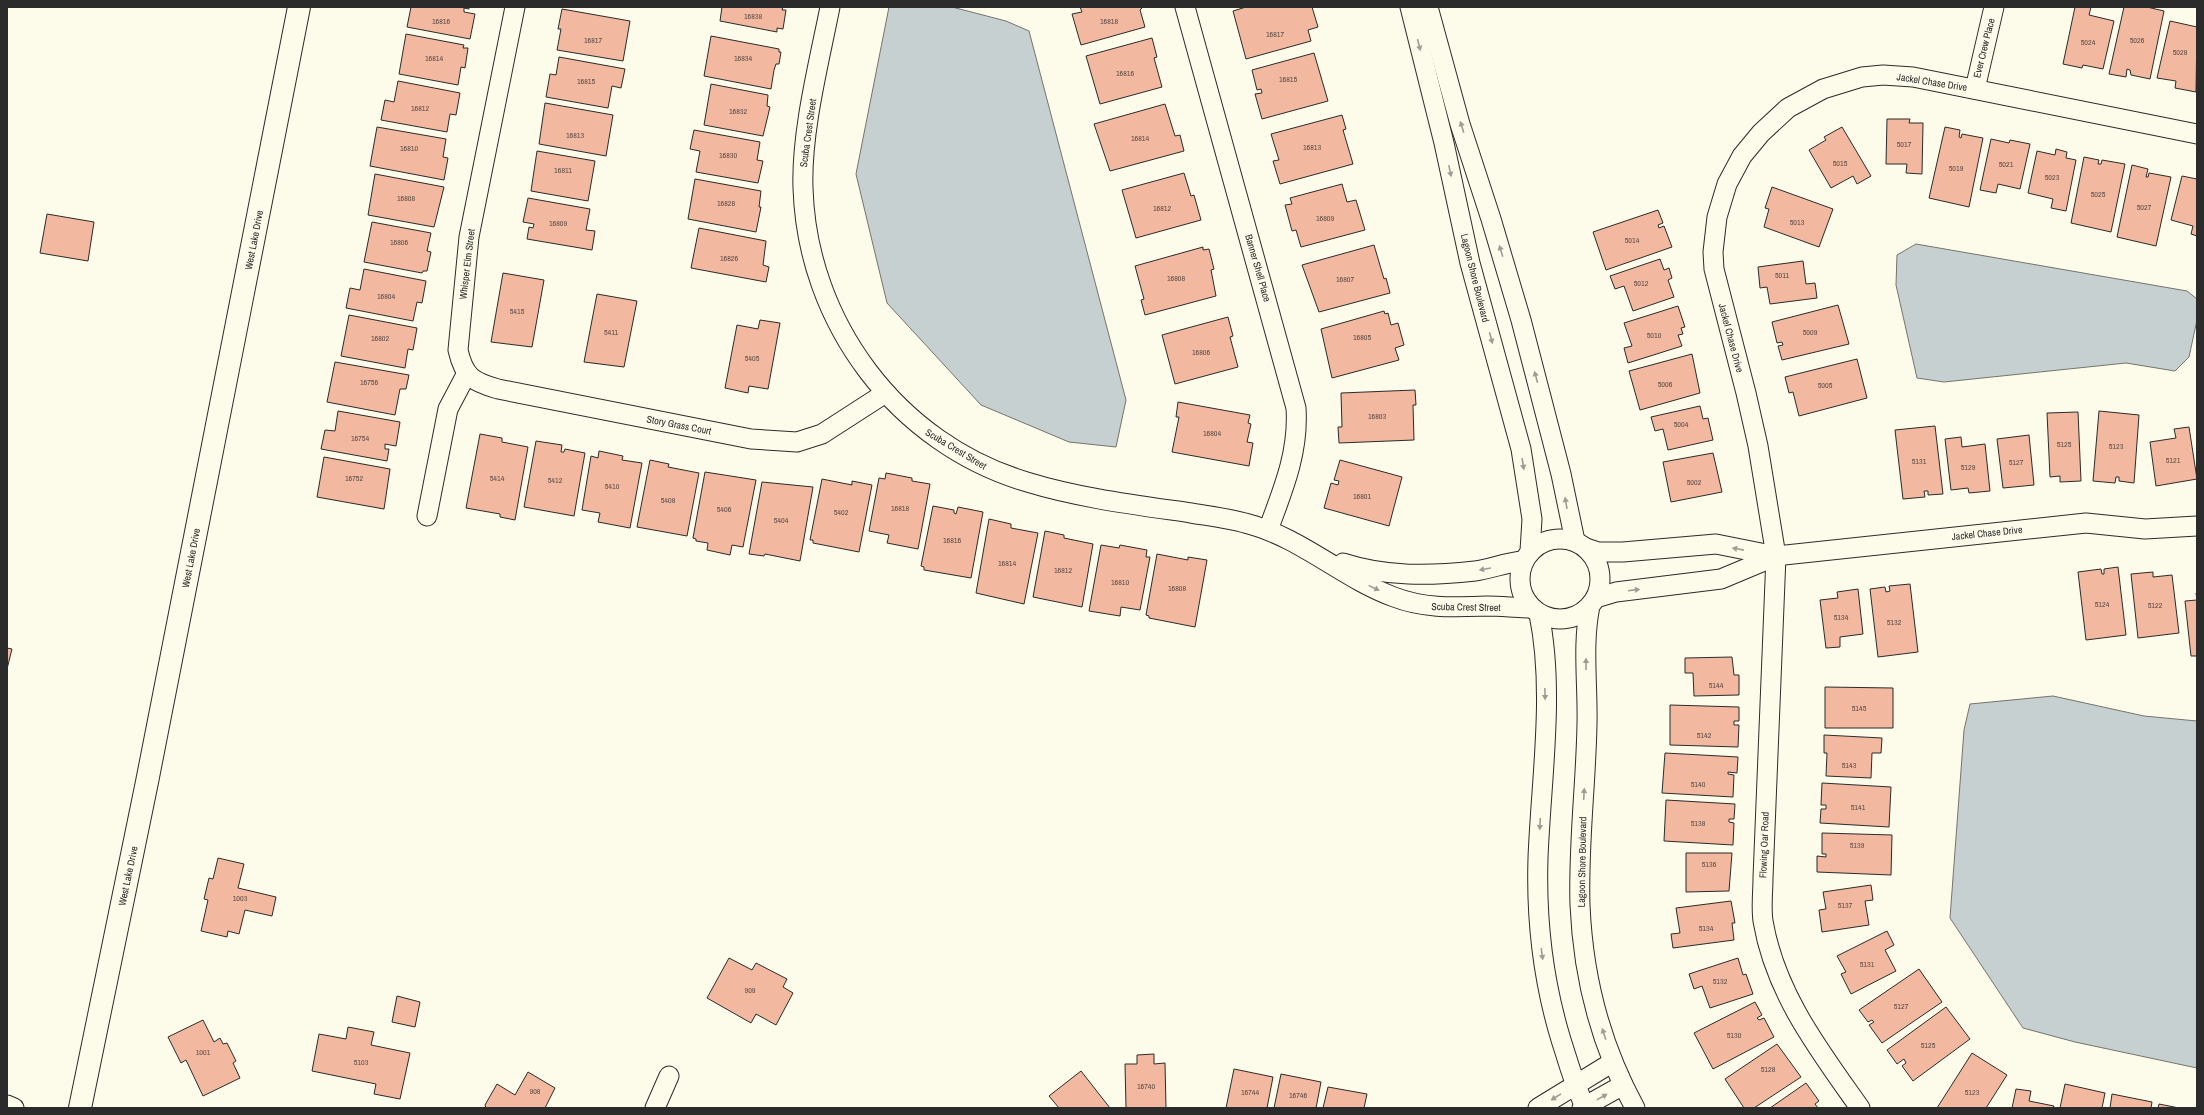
<svg xmlns="http://www.w3.org/2000/svg" width="2204" height="1115" viewBox="0 0 2204 1115" font-family="'Archivo Narrow',sans-serif">
  <style>
    .water { fill: #c7d0d0; stroke: #74746e }
    .building { fill: #f2b8a0; stroke: #2b2b2b }
    .lines { fill: none; stroke-linecap: round; stroke-linejoin: round }
    .minor-casing { stroke: #2b2b2b; stroke-width: 21 }
    .tertiary-casing { stroke: #2b2b2b; stroke-width: 24 }
    .minor { stroke: #fdfbea; stroke-width: 19 }
    .tertiary { stroke: #fdfbea; stroke-width: 22 }
    .oneway { fill: #9e9d94 }
    .labels { text-anchor: middle; dominant-baseline: central; stroke-width: 3; stroke-linejoin: round; paint-order: stroke }
    .number-label { font-size: 8px; fill: #5d4e48 }
    .street-label { font-size: 10px; fill: #2b2b2b; stroke: #fdfbea }
  </style>
  <rect width="100%" height="100%" fill="#fdfbea"/>
  <g class="water">
    <path d="M889,7H952L1006,21L1029,31L1126,400L1116,447L1069,442L981,405L887,303L856,174Z"/>
    <path d="M1916,244L2187,291L2197,299V320L2189,357L2175,371L2126,363L1944,382L1917,378L1896,285L1897,255Z"/>
    <path d="M2053,696L2144,716L2197,721V1068L2075,1042L2023,1028L1950,918L1964,730L1970,704Z"/>
  </g>
  <g class="building">
    <path d="M411,7H469V9L464,8V12L475,14L470,39L407,27Z"/>
    <path d="M722,7H783L782,10H786L783,29L777,28V32L720,21Z"/>
    <path d="M1080,7H1143L1140,10L1145,27L1081,45L1072,14L1082,12Z"/>
    <path d="M1246,7H1312L1318,27L1308,30L1311,41L1246,59L1233,11Z"/>
    <path d="M2075,7H2091L2089,15L2114,21L2103,69L2083,65L2082,68L2063,64Z"/>
    <path d="M2124,7H2147L2164,11L2150,79L2131,75L2130,70L2127,69L2126,77L2109,74Z"/>
    <path d="M562,9L630,21L623,61L557,50L561,29H558Z"/>
    <path d="M2170,21L2197,27L2196,92L2175,88L2176,81L2157,78Z"/>
    <path d="M406,34L464,45L463,48H468L465,68L461,67L458,85L399,74Z"/>
    <path d="M711,36L779,49V52H781L779,64H776L774,70L771,89L704,76Z"/>
    <path d="M1152,38L1157,57L1154,58L1162,87L1100,104L1086,56Z"/>
    <path d="M1314,53L1328,101L1262,119L1255,94L1262,93L1261,89L1257,90L1252,70Z"/>
    <path d="M559,57L625,69L621,88L612,86L608,108L546,97L550,74L556,75Z"/>
    <path d="M398,81L460,93L456,115L450,114L447,132L381,120L385,100L394,102Z"/>
    <path d="M711,84L768,95L767,106L770,107L763,136L704,125Z"/>
    <path d="M545,103L613,115L606,156L539,144Z"/>
    <path d="M1165,104L1175,136L1180,135L1184,151L1110,171L1094,124Z"/>
    <path d="M1342,115L1346,129L1343,130L1353,164L1280,184L1273,161L1279,160L1271,134Z"/>
    <path d="M1887,119H1910L1909,123H1923L1922,174L1906,173L1907,164H1886Z"/>
    <path d="M377,127L446,139L443,157L448,158L444,180L370,166Z"/>
    <path d="M1842,127L1871,176L1857,184L1853,176L1831,188L1809,150L1826,140L1824,137Z"/>
    <path d="M1945,127L1960,130L1959,137L1961,138L1962,134L1983,138L1969,207L1929,198Z"/>
    <path d="M694,130L760,142L757,160L763,161L758,183L696,172L700,151L690,149Z"/>
    <path d="M1991,139L2009,143L2010,140L2030,144L2020,189L1998,184L1996,193L1980,190Z"/>
    <path d="M2056,149L2067,152L2066,158L2076,160L2066,211L2051,208L2053,199L2028,193L2037,151L2055,155Z"/>
    <path d="M537,151L595,161L588,201L531,191Z"/>
    <path d="M2084,157L2099,160L2098,164H2101L2102,160L2125,164L2111,232L2071,223Z"/>
    <path d="M2132,165L2148,169L2146,177H2148L2149,173L2171,177L2156,246L2117,237Z"/>
    <path d="M1184,173L1191,196L1194,195L1201,220L1136,238L1122,190Z"/>
    <path d="M375,174L444,187L434,227L368,215Z"/>
    <path d="M2182,176L2197,179V236L2191,234L2193,226L2171,220Z"/>
    <path d="M695,179L761,191L759,207H761L756,232L688,219Z"/>
    <path d="M1342,184L1347,202L1356,200L1365,230L1301,247L1296,230L1292,231L1285,205L1292,204L1290,198Z"/>
    <path d="M1772,187L1833,209L1819,247L1764,227L1769,209L1765,208Z"/>
    <path d="M528,198L590,209L586,230L595,231L592,250L527,239L529,227L533,228L534,224L523,222Z"/>
    <path d="M1658,210L1663,223L1658,225L1659,228L1664,226L1672,247L1606,270L1593,232Z"/>
    <path d="M47,214L94,222L88,261L40,253Z"/>
    <path d="M372,222L431,233L427,251L431,252L427,271H423L422,273L364,262Z"/>
    <path d="M699,228L766,241L763,265L769,267L766,282L691,268Z"/>
    <path d="M1374,245L1384,279L1386,278L1390,293L1319,312L1302,265Z"/>
    <path d="M1203,247V250L1209,249L1214,269L1211,270L1216,296L1145,315L1141,300L1144,299L1135,266Z"/>
    <path d="M1660,259L1664,270L1669,268L1672,278L1668,280L1674,297L1633,311L1624,286L1615,289L1610,276Z"/>
    <path d="M1803,261L1806,284L1815,283L1817,298L1770,304L1767,287L1760,288L1758,267Z"/>
    <path d="M364,269L426,281L422,303L417,302L413,321L346,308L350,288L360,290Z"/>
    <path d="M503,273L544,280L532,347L491,342Z"/>
    <path d="M597,294L637,301L624,367L584,362Z"/>
    <path d="M1838,305L1849,344L1782,360L1778,346L1783,345L1782,342L1777,343L1772,322Z"/>
    <path d="M1678,306L1685,327L1681,328L1683,334L1678,335L1682,346L1628,363L1624,348L1632,346L1624,323Z"/>
    <path d="M1384,311L1385,314L1388,313L1391,325L1398,323L1404,345L1395,348L1399,360L1332,378L1321,329Z"/>
    <path d="M349,315L417,328L413,350L408,349L405,368L341,356Z"/>
    <path d="M1228,317L1233,336L1230,337L1238,367L1175,384L1162,335Z"/>
    <path d="M760,320L780,323L768,389L749,386L748,393L725,388L737,325L758,329Z"/>
    <path d="M1692,354L1700,393L1640,410L1629,371Z"/>
    <path d="M1857,359L1867,398L1799,416L1793,392L1789,393L1785,377Z"/>
    <path d="M335,362L409,375L406,389H400L395,415L327,402Z"/>
    <path d="M1415,390L1416,405H1413L1414,440L1339,443L1338,427H1342L1341,393Z"/>
    <path d="M1178,402L1250,415L1248,423L1251,424L1247,442L1253,443L1249,466L1172,452L1179,417H1176Z"/>
    <path d="M1700,406L1703,419L1708,418L1713,440L1668,450L1663,429L1655,431L1651,417Z"/>
    <path d="M338,411L400,422L396,446L385,444V449H389L387,461L321,449L325,430L335,431Z"/>
    <path d="M2099,411L2139,415L2134,483L2119,481V477H2116L2115,483L2093,481Z"/>
    <path d="M2078,412L2081,481L2060,482V476L2050,477L2047,413Z"/>
    <path d="M1935,426L1943,494L1928,495V491H1924L1925,497L1903,499L1895,430Z"/>
    <path d="M2189,427L2197,479L2156,486L2150,442L2176,438L2174,429Z"/>
    <path d="M480,434L502,438V442L528,447L515,520L500,517V514L466,508Z"/>
    <path d="M2029,435L2034,485L2003,488L1997,439Z"/>
    <path d="M1961,437L1962,447L1985,444L1990,491L1969,493L1968,488L1951,490L1945,439Z"/>
    <path d="M536,441L562,445L561,452H564L565,449L585,453L574,516L524,507Z"/>
    <path d="M599,451L623,456L622,460L642,463L630,528L598,522L600,513L582,510L591,456L598,458Z"/>
    <path d="M1713,453L1722,492L1671,502L1663,462Z"/>
    <path d="M324,457L390,469L384,509L317,497Z"/>
    <path d="M650,460L669,464L668,467L699,473L687,536L637,527Z"/>
    <path d="M1340,460L1402,477L1389,526L1324,508L1331,483L1338,485L1339,481L1334,480Z"/>
    <path d="M705,472L756,480L743,547L732,545L730,555L707,550L708,543L696,541V539L693,538Z"/>
    <path d="M886,473L912,478V481L930,484L918,549L887,543L889,535L869,531L879,478L885,479Z"/>
    <path d="M822,479L852,485V481L872,485L859,552L813,543V540H810Z"/>
    <path d="M762,482L813,487L800,561L765,554L764,556L749,554Z"/>
    <path d="M933,506L954,510V513L956,514L958,507L983,512L971,578L924,570V567L921,566Z"/>
    <path d="M989,519L1011,524V528L1038,533L1024,604L976,593Z"/>
    <path d="M1045,531L1064,535V538L1093,544L1082,607L1033,597Z"/>
    <path d="M1101,545L1119,548L1120,545L1147,550L1146,557H1150L1140,610L1121,607L1120,616L1089,611Z"/>
    <path d="M1157,554L1188,560V557L1207,560L1195,627L1149,618V616L1146,615Z"/>
    <path d="M2118,567L2126,635L2086,640L2078,572L2101,569L2102,574H2104V569Z"/>
    <path d="M2153,572V577L2172,575L2179,633L2138,638L2131,574Z"/>
    <path d="M1910,584L1918,652L1878,657L1870,589L1885,587L1886,592L1890,591L1889,586Z"/>
    <path d="M1858,589L1863,634L1840,637V647L1826,648L1820,600L1838,598L1837,592Z"/>
    <path d="M2196,593H2197V656H2191L2185,601L2197,600Z"/>
    <path d="M7,648L12,649L7,669Z"/>
    <path d="M1732,657L1734,675H1739V695L1694,696L1693,673H1685V658Z"/>
    <path d="M1825,687L1893,688V728H1825Z"/>
    <path d="M1670,705L1739,707V721H1734V725H1739L1738,747L1670,745Z"/>
    <path d="M1824,735L1882,738L1881,753H1872L1871,778L1826,776L1827,753H1824Z"/>
    <path d="M1665,753L1738,757L1737,773L1728,772V774L1734,775L1733,797L1662,793Z"/>
    <path d="M1822,783L1891,787L1889,827L1820,823L1821,809H1826V805H1821Z"/>
    <path d="M1666,800L1735,804L1734,819H1729V822L1734,823L1733,845L1664,841Z"/>
    <path d="M1822,833L1892,835L1891,875L1817,872V856L1826,857V854H1822Z"/>
    <path d="M1686,853H1732L1729,891L1686,892Z"/>
    <path d="M218,858L244,864L238,888L276,897L272,916L245,910L239,934L228,931L227,937L201,931L208,900L204,899L209,878L213,879Z"/>
    <path d="M1871,885L1873,900L1865,901L1869,925L1822,932L1819,910L1826,909L1823,892Z"/>
    <path d="M1731,901L1735,923H1732L1734,940L1673,948L1671,934L1680,933L1676,908Z"/>
    <path d="M1887,931L1894,945L1885,950L1896,971L1851,994L1841,974L1846,972L1837,956Z"/>
    <path d="M729,958L752,970L756,963L787,979L783,987L793,993L776,1025L756,1014L751,1023L707,998Z"/>
    <path d="M1738,958L1743,975L1746,974L1753,994L1710,1008L1702,986L1694,989L1689,974Z"/>
    <path d="M1919,969L1942,1002L1882,1043L1869,1025L1874,1022L1872,1020L1868,1022L1859,1010Z"/>
    <path d="M397,996L420,1002L415,1027L392,1022Z"/>
    <path d="M1755,1002L1762,1015L1757,1018L1759,1020L1764,1018L1774,1037L1713,1069L1694,1033Z"/>
    <path d="M1946,1007L1970,1039L1913,1081L1902,1066L1906,1063L1904,1059L1897,1064L1887,1050Z"/>
    <path d="M203,1020L214,1042L220,1038L223,1044L227,1043L236,1061L233,1063L240,1078L203,1096L186,1060L181,1063L168,1037Z"/>
    <path d="M348,1027L374,1032L371,1045L410,1053L400,1099L374,1094L376,1084L312,1071L319,1034L346,1039Z"/>
    <path d="M1777,1044L1801,1077L1754,1108H1744L1725,1079Z"/>
    <path d="M1972,1053L2007,1075L1986,1108H1937Z"/>
    <path d="M1154,1054V1064L1165,1063L1166,1108H1126L1125,1064H1137V1055Z"/>
    <path d="M1234,1069L1273,1077L1267,1108H1226Z"/>
    <path d="M1081,1071L1110,1108H1059L1049,1096Z"/>
    <path d="M528,1072L555,1088L545,1108H486L485,1105L497,1084L515,1095Z"/>
    <path d="M1281,1074L1321,1082L1316,1108H1274Z"/>
    <path d="M1806,1083L1819,1101L1815,1104L1818,1108H1770Z"/>
    <path d="M2065,1084L2105,1093L2102,1108H2060Z"/>
    <path d="M1328,1087L1367,1094L1364,1108H1323Z"/>
    <path d="M2016,1089L2031,1091L2029,1101L2054,1106L2053,1108H2012Z"/>
    <path d="M2112,1094L2152,1102L2151,1108H2110Z"/>
    <path d="M2159,1104L2179,1108H2158Z"/>
  </g>
  <g class="lines">
    <defs>
      <g id="minor">
        <path d="M515,7L469,237L458,350C464,377 473,382 498,389L751,439L797,442L822,434L884,394"/>
        <path d="M830,7C819,63 801,132 803,188C807,323 898,444 1027,482C1079,498 1136,505 1191,513C1209,516 1227,518 1245,523C1301,537 1342,578 1394,597C1425,609 1455,607 1487,606C1502,606 1517,608 1532,608"/>
        <path d="M1185,7L1296,408C1299,452 1283,490 1268,530"/>
        <path d="M1410,7L1444,143L1470,263L1521,449L1532,519L1530,551"/>
        <path d="M1428,7L1460,124L1491,219L1521,320L1561,474L1575,541"/>
        <path d="M1975,89L1994,7"/>
        <path d="M427,516L448,409L467,373"/>
        <circle cx="1560" cy="579" r="40"/>
        <path d="M1586,548L1598,552H1623L1716,544L1776,556L2086,523L2145,529L2197,526"/>
        <path d="M1343,563C1386,577 1430,576 1475,571C1491,569 1507,562 1523,561"/>
        <path d="M1596,598L1616,592L1721,579L1776,556"/>
        <path d="M1590,606C1582,645 1588,685 1587,724C1586,784 1578,845 1580,905C1583,976 1601,1046 1635,1108"/>
        <path d="M1539,614C1555,691 1541,779 1538,858C1536,921 1543,982 1562,1043C1569,1064 1575,1088 1586,1108"/>
        <path d="M7,1105L14,1108"/>
        <path d="M655,1108L669,1076"/>
        <path d="M1538,1108L1613,1062"/>
        <path d="M1582,1108L1623,1085"/>
        <path d="M1860,1108C1819,1050 1775,993 1763,921C1761,907 1763,892 1763,878L1776,556L1758,446L1746,393L1714,269L1713,252L1717,217L1727,184L1742,156L1761,133L1788,108L1823,89L1862,77L1883,75L1913,77L2197,134"/>
      </g>
      <path id="tertiary" d="M80,1108L147,782L299,7"/>
    </defs>
    <use href="#minor" class="minor-casing"/>
    <use href="#tertiary" class="tertiary-casing"/>
    <use href="#minor" class="minor"/>
    <use href="#tertiary" class="tertiary"/>
  </g>
  <defs><path id="oneway-solid" d="M-6-.8H1V-3.2L6.5 0L1 3.2V.8H-6Z"/></defs>
  <g class="oneway">
    <use href="#oneway-solid" transform="translate(1419 45) rotate(76)"/>
    <use href="#oneway-solid" transform="translate(1462 127) rotate(-107)"/>
    <use href="#oneway-solid" transform="translate(1450 171) rotate(78)"/>
    <use href="#oneway-solid" transform="translate(1501 251) rotate(-107)"/>
    <use href="#oneway-solid" transform="translate(1491 338) rotate(75)"/>
    <use href="#oneway-solid" transform="translate(1536 377) rotate(-105)"/>
    <use href="#oneway-solid" transform="translate(1523 464) rotate(81)"/>
    <use href="#oneway-solid" transform="translate(1566 503) rotate(-100)"/>
    <use href="#oneway-solid" transform="translate(1738 549) rotate(-169)"/>
    <use href="#oneway-solid" transform="translate(1485 569) rotate(170)"/>
    <use href="#oneway-solid" transform="translate(1374 588) rotate(26)"/>
    <use href="#oneway-solid" transform="translate(1634 590) rotate(-7)"/>
    <use href="#oneway-solid" transform="translate(1586 664) rotate(-90)"/>
    <use href="#oneway-solid" transform="translate(1545 694) rotate(89)"/>
    <use href="#oneway-solid" transform="translate(1584 794) rotate(-87)"/>
    <use href="#oneway-solid" transform="translate(1540 824) rotate(93)"/>
    <use href="#oneway-solid" transform="translate(1542 954) rotate(82)"/>
    <use href="#oneway-solid" transform="translate(1604 1034) rotate(-108)"/>
    <use href="#oneway-solid" transform="translate(1556 1097) rotate(148)"/>
    <use href="#oneway-solid" transform="translate(1602 1097) rotate(-29)"/>
  </g>
  <g class="labels">
    <g class="number-label">
      <text x="753" y="16">16838</text>
      <text x="441" y="21">16816</text>
      <text x="1109" y="21">16818</text>
      <text x="1275" y="34">16817</text>
      <text x="593" y="40">16817</text>
      <text x="2137" y="40">5026</text>
      <text x="2088" y="42">5024</text>
      <text x="2180" y="52">5028</text>
      <text x="434" y="58">16814</text>
      <text x="743" y="58">16834</text>
      <text x="1125" y="73">16816</text>
      <text x="1288" y="79">16815</text>
      <text x="586" y="81">16815</text>
      <text x="420" y="108">16812</text>
      <text x="738" y="111">16832</text>
      <text x="575" y="135">16813</text>
      <text x="1140" y="138">16814</text>
      <text x="1904" y="144">5017</text>
      <text x="1312" y="147">16813</text>
      <text x="409" y="148">16810</text>
      <text x="728" y="155">16830</text>
      <text x="1840" y="163">5015</text>
      <text x="2006" y="164">5021</text>
      <text x="1956" y="168">5019</text>
      <text x="563" y="170">16811</text>
      <text x="2052" y="177">5023</text>
      <text x="2098" y="194">5025</text>
      <text x="406" y="198">16808</text>
      <text x="726" y="203">16828</text>
      <text x="2144" y="207">5027</text>
      <text x="1162" y="208">16812</text>
      <text x="1325" y="218">16809</text>
      <text x="1797" y="222">5013</text>
      <text x="558" y="223">16809</text>
      <text x="1632" y="240">5014</text>
      <text x="399" y="242">16806</text>
      <text x="729" y="258">16826</text>
      <text x="1782" y="275">5011</text>
      <text x="1176" y="278">16808</text>
      <text x="1345" y="279">16807</text>
      <text x="1641" y="283">5012</text>
      <text x="386" y="296">16804</text>
      <text x="517" y="311">5415</text>
      <text x="611" y="332">5411</text>
      <text x="1810" y="332">5009</text>
      <text x="1654" y="335">5010</text>
      <text x="1362" y="337">16805</text>
      <text x="380" y="338">16802</text>
      <text x="1201" y="352">16806</text>
      <text x="752" y="358">5405</text>
      <text x="369" y="382">16756</text>
      <text x="1665" y="384">5006</text>
      <text x="1825" y="385">5005</text>
      <text x="1377" y="416">16803</text>
      <text x="1681" y="424">5004</text>
      <text x="1212" y="433">16804</text>
      <text x="360" y="438">16754</text>
      <text x="2064" y="444">5125</text>
      <text x="2116" y="446">5123</text>
      <text x="2173" y="460">5121</text>
      <text x="1919" y="461">5131</text>
      <text x="2016" y="462">5127</text>
      <text x="1968" y="467">5129</text>
      <text x="354" y="478">16752</text>
      <text x="497" y="478">5414</text>
      <text x="555" y="480">5412</text>
      <text x="1694" y="482">5002</text>
      <text x="612" y="486">5410</text>
      <text x="1362" y="496">16801</text>
      <text x="668" y="500">5408</text>
      <text x="900" y="508">16818</text>
      <text x="724" y="509">5406</text>
      <text x="841" y="512">5402</text>
      <text x="781" y="520">5404</text>
      <text x="952" y="540">16816</text>
      <text x="1007" y="563">16814</text>
      <text x="1063" y="570">16812</text>
      <text x="1120" y="582">16810</text>
      <text x="1177" y="588">16808</text>
      <text x="2102" y="604">5124</text>
      <text x="2155" y="605">5122</text>
      <text x="1841" y="617">5134</text>
      <text x="1894" y="622">5132</text>
      <text x="1716" y="685">5144</text>
      <text x="1859" y="708">5145</text>
      <text x="1704" y="735">5142</text>
      <text x="1849" y="765">5143</text>
      <text x="1698" y="784">5140</text>
      <text x="1858" y="807">5141</text>
      <text x="1698" y="823">5138</text>
      <text x="1857" y="845">5139</text>
      <text x="1709" y="864">5136</text>
      <text x="240" y="898">1003</text>
      <text x="1845" y="905">5137</text>
      <text x="1706" y="928">5134</text>
      <text x="1867" y="964">5131</text>
      <text x="1720" y="981">5132</text>
      <text x="750" y="990">909</text>
      <text x="1901" y="1006">5127</text>
      <text x="1734" y="1035">5130</text>
      <text x="1928" y="1045">5125</text>
      <text x="203" y="1052">1001</text>
      <text x="361" y="1062">5103</text>
      <text x="1768" y="1069">5128</text>
      <text x="1146" y="1086">16740</text>
      <text x="535" y="1091">908</text>
      <text x="1250" y="1092">16744</text>
      <text x="1972" y="1092">5123</text>
      <text x="1298" y="1095">16746</text>
    </g>
    <g class="street-label">
      <text transform="translate(1984 48) rotate(-76)">Ever Crew Place</text>
      <text transform="translate(1932 82) rotate(9)">Jackel Chase Drive</text>
      <text transform="translate(808 133) rotate(-82)">Scuba Crest Street</text>
      <text transform="translate(254 240) rotate(-79)">West Lake Drive</text>
      <text transform="translate(467 264) rotate(-83)">Whisper Elm Street</text>
      <text transform="translate(1258 268) rotate(74)">Banner Shell Place</text>
      <text transform="translate(1475 278) rotate(76)">Lagoon Shore Boulevard</text>
      <text transform="translate(1731 338) rotate(75)">Jackel Chase Drive</text>
      <text transform="translate(679 425) rotate(11)">Story Grass Court</text>
      <text transform="translate(956 449) rotate(31)">Scuba Crest Street</text>
      <text transform="translate(1987 533) rotate(-6)">Jackel Chase Drive</text>
      <text transform="translate(191 558) rotate(-79)">West Lake Drive</text>
      <text transform="translate(1466 607) rotate(1)">Scuba Crest Street</text>
      <text transform="translate(1764 845) rotate(-88)">Flowing Oar Road</text>
      <text transform="translate(1582 862) rotate(-89)">Lagoon Shore Boulevard</text>
      <text transform="translate(128 876) rotate(-78)">West Lake Drive</text>
    </g>
  </g>
  <rect width="2204" height="1115" fill="none" stroke="#2b2b2b" stroke-width="16"/>
</svg>
